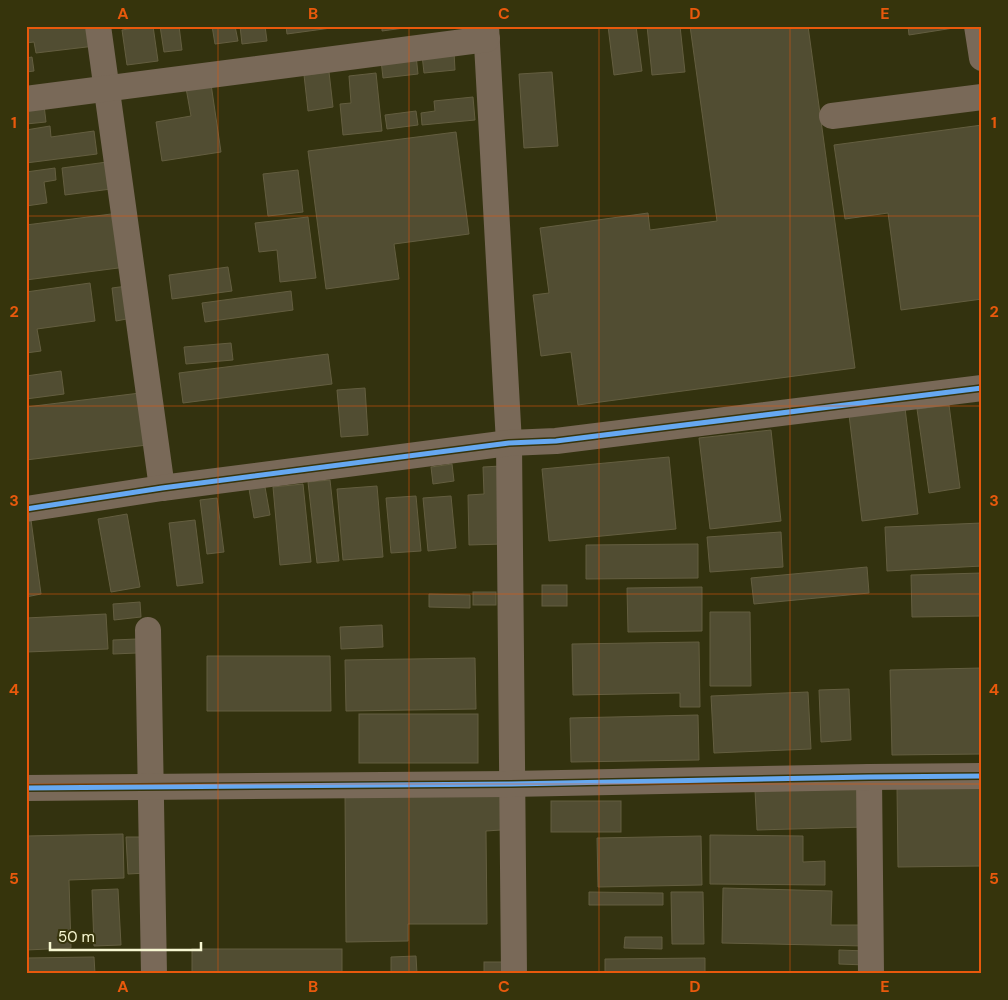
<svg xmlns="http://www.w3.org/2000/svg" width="1008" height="1000" viewBox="0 0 1008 1000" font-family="'DM Sans',sans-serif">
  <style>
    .building { fill: #514d32; stroke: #645e40 }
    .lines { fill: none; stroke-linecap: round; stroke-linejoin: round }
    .minor { stroke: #796958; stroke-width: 26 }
    .cycleway-casing { stroke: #36340c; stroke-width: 8 }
    .cycleway { stroke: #66a8f1; stroke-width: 5 }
    .grid { fill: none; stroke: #e8590c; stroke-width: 1; stroke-opacity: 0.55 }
    .neatline { fill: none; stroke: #e8590c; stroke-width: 2 }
    .grid-label { font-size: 16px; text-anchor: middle; font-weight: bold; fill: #e8590c }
  </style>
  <rect width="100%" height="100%" fill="#33320f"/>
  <g class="building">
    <path d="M26,26H93L95,46L36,53L34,42L26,43Z"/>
    <path d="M147,26H153L158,61L127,65L122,30Z"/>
    <path d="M160,26H179L182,50L164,52Z"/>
    <path d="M212,26H235L238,41L215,44Z"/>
    <path d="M240,26H265L267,41L242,44Z"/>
    <path d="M286,26H331V28L287,34Z"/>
    <path d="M382,26H404V28L382,31Z"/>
    <path d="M608,26H636L642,71L614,75Z"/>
    <path d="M647,26H680L685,72L652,75Z"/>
    <path d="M690,26H808L855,368L578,405L571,352L541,356L533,295L549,293L540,228L648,213L650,230L717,221Z"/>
    <path d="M908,26H960V27L909,35Z"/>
    <path d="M454,52L455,70L424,73L422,55Z"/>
    <path d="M416,55L418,74L383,78L381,60Z"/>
    <path d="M32,57L34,71L26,72V58Z"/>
    <path d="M329,72L333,107L308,111L304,75Z"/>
    <path d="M552,72L558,146L524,148L519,74Z"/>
    <path d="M376,73L382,131L343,135L340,104L351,103L349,76Z"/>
    <path d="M211,84L221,152L162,161L156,122L191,116L186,88Z"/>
    <path d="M473,97L475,120L422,125L421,113L435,111L434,101Z"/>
    <path d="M44,105L46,122L26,124V107Z"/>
    <path d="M416,111L418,125L387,129L385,115Z"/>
    <path d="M982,125V299L901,310L888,213L845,219L834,145Z"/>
    <path d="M50,126L51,137L94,131L97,154L26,163V130Z"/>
    <path d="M456,132L469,234L394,244L399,279L326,289L308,151Z"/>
    <path d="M107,162L111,189L65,195L62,168Z"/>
    <path d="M55,168L56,180L44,182L47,203L26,206V172Z"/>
    <path d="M298,170L303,212L268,216L263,174Z"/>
    <path d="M119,213L126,267L26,280V225Z"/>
    <path d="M308,217L316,278L280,282L277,250L259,252L255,223Z"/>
    <path d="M228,267L232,291L172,299L169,275Z"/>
    <path d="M90,283L95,321L37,329L41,351L26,353V292Z"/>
    <path d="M127,286L132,318L116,321L112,288Z"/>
    <path d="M291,291L293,310L205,322L202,303Z"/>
    <path d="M231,343L233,360L186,364L184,347Z"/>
    <path d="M328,354L332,384L183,403L179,373Z"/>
    <path d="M61,371L64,394L26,399V376Z"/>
    <path d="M365,388L368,435L341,437L337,390Z"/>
    <path d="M140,393L147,445L26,460V407Z"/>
    <path d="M949,405L960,488L929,493L917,409Z"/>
    <path d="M905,408L918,514L862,521L849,415Z"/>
    <path d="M771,430L781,521L710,529L699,438Z"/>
    <path d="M669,457L676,529L549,541L542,469Z"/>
    <path d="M452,464L454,481L433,484L431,467Z"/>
    <path d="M501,466L503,544L469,545L468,495L484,494L483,467Z"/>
    <path d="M330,480L339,561L317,563L308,482Z"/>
    <path d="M303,484L311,562L280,565L273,487Z"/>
    <path d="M377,486L383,557L343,560L337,489Z"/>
    <path d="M265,487L270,515L254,518L249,489Z"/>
    <path d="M416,496L421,551L391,553L386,498Z"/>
    <path d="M451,496L456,548L428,551L423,498Z"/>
    <path d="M217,498L224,552L207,554L200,500Z"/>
    <path d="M127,514L140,587L111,592L98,519Z"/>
    <path d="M31,520L41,594L26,597V521Z"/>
    <path d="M195,520L203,583L177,586L169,523Z"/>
    <path d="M982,523V566L887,571L885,527Z"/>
    <path d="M781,532L783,567L710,572L707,537Z"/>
    <path d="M698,544V578L586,579V545Z"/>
    <path d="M867,567L869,593L754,604L751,578Z"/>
    <path d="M982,573V616L912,617L911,575Z"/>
    <rect x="542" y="585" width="25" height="21"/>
    <path d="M702,587V631L628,632L627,588Z"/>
    <rect x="473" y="592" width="23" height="13"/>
    <path d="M429,594L470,595V608L429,607Z"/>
    <path d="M140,602L141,617L114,620L113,604Z"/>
    <path d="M710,612H750L751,686H710Z"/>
    <path d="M106,614L108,649L26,652V618Z"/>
    <path d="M382,625L383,647L341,649L340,627Z"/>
    <path d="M137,639V653L113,654V640Z"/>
    <path d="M699,642L700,707H680V693L573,695L572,644Z"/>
    <path d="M207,656H330L331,711H207Z"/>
    <path d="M475,658L476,709L346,711L345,660Z"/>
    <path d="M982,668V754L892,755L890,670Z"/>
    <path d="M849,689L851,740L821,742L819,690Z"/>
    <path d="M808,692L811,749L714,753L711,696Z"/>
    <rect x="359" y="714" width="119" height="49"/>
    <path d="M698,715L699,760L571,762L570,718Z"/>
    <path d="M982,786V866L898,867L897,787Z"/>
    <path d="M863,787L865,827L757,830L755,790Z"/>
    <path d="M501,792V830L486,831L487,924H408V941L346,942L345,793Z"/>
    <rect x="551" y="801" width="70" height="31"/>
    <path d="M123,834L124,878L69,880L71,948L26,950V836Z"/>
    <path d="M710,835L803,836V862L825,861V885L710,884Z"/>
    <path d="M701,836L702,885L598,887L597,838Z"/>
    <path d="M126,837H146L147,873L128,874Z"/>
    <path d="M723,888L832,891L831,925H865V946L722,943Z"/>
    <path d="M118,889L121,945L94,946L92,890Z"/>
    <path d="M589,892L663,893V905H589Z"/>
    <path d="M671,892H703L704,944H672Z"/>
    <path d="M625,937H662V949L624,948Z"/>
    <rect x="192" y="949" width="150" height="25"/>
    <path d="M839,950L866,951V965L839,964Z"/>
    <path d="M416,956L417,974H391V957Z"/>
    <path d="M94,957L95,974H26V958Z"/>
    <path d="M705,958V974H605V959Z"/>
    <rect x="484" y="962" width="20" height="12"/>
  </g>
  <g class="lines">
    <g class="minor">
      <path d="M98,26L162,488"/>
      <path d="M486,26L509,443L514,974"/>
      <path d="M977,26L982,58"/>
      <path d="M26,99L487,39"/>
      <path d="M832,116L982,97"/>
      <path d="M26,509L162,488L509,443L556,441L982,388"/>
      <path d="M148,630L154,974"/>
      <path d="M869,777L871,974"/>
      <path d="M26,788L511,784L869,777L982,776"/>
    </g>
    <defs>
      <g id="cycleway">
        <path d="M26,509L162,488L509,443L556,441L982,388"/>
        <path d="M26,788L511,784L869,777L982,776"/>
      </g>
    </defs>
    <use href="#cycleway" class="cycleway-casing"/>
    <use href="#cycleway" class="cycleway"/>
  </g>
  <path class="grid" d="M218,26V974M409,26V974M599,26V974M790,26V974M26,216H982M26,406H982M26,594H982M26,784H982"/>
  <rect width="1008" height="1000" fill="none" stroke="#36340c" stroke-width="55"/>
  <path d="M50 942v8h151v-8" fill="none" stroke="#f7f7d2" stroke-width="2.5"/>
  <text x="58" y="942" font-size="15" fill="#f7f7d2" stroke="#36340c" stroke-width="4" paint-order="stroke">50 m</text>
  <rect x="28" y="28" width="952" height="944" class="neatline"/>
  <g class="grid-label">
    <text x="123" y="19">A</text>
    <text x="313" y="19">B</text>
    <text x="504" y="19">C</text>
    <text x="695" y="19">D</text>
    <text x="885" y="19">E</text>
    <text x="14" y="128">1</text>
    <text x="994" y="128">1</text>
    <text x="14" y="317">2</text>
    <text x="994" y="317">2</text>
    <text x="14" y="506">3</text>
    <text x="994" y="506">3</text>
    <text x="14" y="695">4</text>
    <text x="994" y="695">4</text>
    <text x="14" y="884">5</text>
    <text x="994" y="884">5</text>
    <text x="123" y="992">A</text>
    <text x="313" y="992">B</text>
    <text x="504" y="992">C</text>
    <text x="695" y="992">D</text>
    <text x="885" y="992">E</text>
  </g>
</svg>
